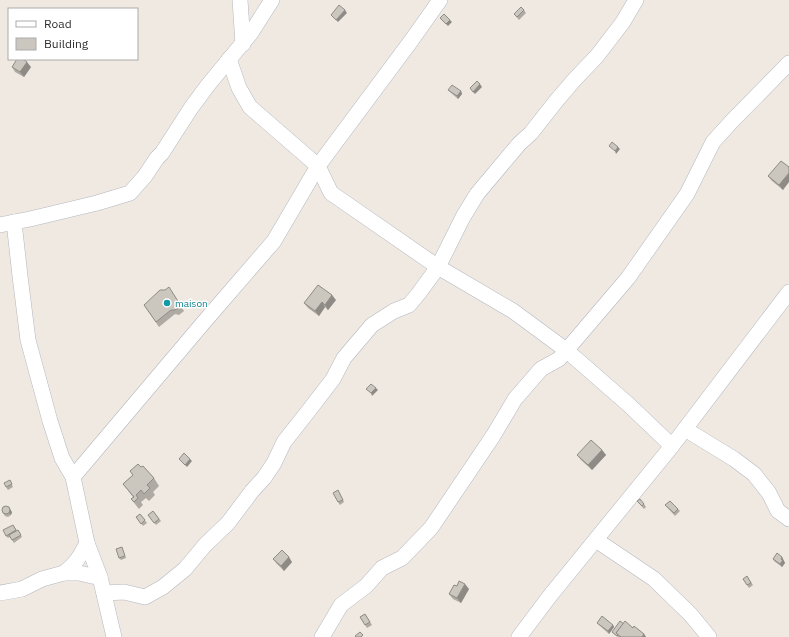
<svg xmlns="http://www.w3.org/2000/svg" width="789" height="637" viewBox="0 0 789 637" font-family="'IBM Plex Sans',sans-serif">
  <style>
    .lines { fill: none; stroke-linecap: round; stroke-linejoin: round }
    .minor-casing { stroke: #b4b7c1; stroke-width: 16 }
    .minor { stroke: #fff; stroke-width: 15 }
    .wall { fill: #afaba4 }
    .shaded-wall { fill: #8e8b86 }
    .building { fill: #cbc7bf; stroke: #8e8b86 }
    .culture-dot { fill: #0f9aa8; stroke: #fff; stroke-width: 1.5 }
    .labels { text-anchor: middle; dominant-baseline: central; stroke-width: 3; stroke-linejoin: round; paint-order: stroke }
    .culture-label { font-size: 10px; fill: #0d838f; stroke: #fff; text-anchor: start }
  </style>
  <rect width="100%" height="100%" fill="#efe9e1"/>
  <g class="lines">
    <defs>
      <g id="minor">
        <path d="M240,0L243,44"/>
        <path d="M229,59L239,88L250,107L318,166L331,193L438,267L513,311L566,350L629,405L672,446"/>
        <path d="M14,222L20,276L28,340L50,421L62,458L73,477L87,543L100,577L114,637"/>
        <path d="M0,225L30,219L97,203L130,193L145,176L157,158L162,153L191,108L208,85L251,33L272,0"/>
        <path d="M685,429L734,459L754,474L769,493L778,511L789,519"/>
        <path d="M73,477L204,322L274,241L318,166L411,41L440,0"/>
        <path d="M596,540L654,579L691,615L709,637"/>
        <path d="M64,573C77,562 79,558 87,543"/>
        <path d="M0,593L22,589L42,579L64,573H79L92,576L100,577"/>
        <path d="M104,593L124,592L145,597L163,587L185,569L205,545L228,523L252,491L264,478L274,463L284,442L310,409L333,379L344,358L372,325L394,311L409,305L419,293L438,267L463,217L477,194L519,144L531,133L557,100L575,79L597,56L623,22L636,0"/>
        <path d="M322,637L341,605L366,586L382,568L402,558L431,528L493,436L515,399L541,369L559,359L628,278L687,194L713,142L732,121L789,63"/>
        <path d="M519,637L549,597L672,446L789,292"/>
      </g>
    </defs>
    <use href="#minor" class="minor-casing"/>
    <use href="#minor" class="minor"/>
  </g>
  <g class="wall">
    <path d="M524,10L526,13L519,20L514,14Z"/>
    <path d="M12,67H31L24,77L15,72Z"/>
    <path d="M448,90L461,91L462,94L458,99L450,92Z"/>
    <path d="M789,167L783,190L772,181L768,176Z"/>
    <path d="M172,292L184,311L179,315L175,314L159,327L144,305Z"/>
    <path d="M336,300L328,310L325,307L319,316L308,308L304,303Z"/>
    <path d="M602,450L606,455L592,470L581,460L577,455Z"/>
    <path d="M141,467L154,478L159,486L153,492L155,495L149,501L146,498L141,502L143,505L139,509L131,499L133,497L123,484L133,475L130,471Z"/>
    <path d="M10,480L13,487L8,490L6,487Z"/>
    <path d="M338,490L344,502L340,505L338,502Z"/>
    <path d="M637,501L644,504L646,507L644,509Z"/>
    <path d="M665,505L678,509L680,511L675,516Z"/>
    <path d="M153,511L161,521L156,525L148,515Z"/>
    <path d="M12,512L11,515L8,517L5,516L3,513Z"/>
    <path d="M140,514L147,523L143,526L136,517Z"/>
    <path d="M13,525L17,531L18,530L22,537L14,543L10,537L8,538L6,536Z"/>
    <path d="M123,550L126,558L121,560L119,558Z"/>
    <path d="M782,557L785,563L782,567L774,561L773,559Z"/>
    <path d="M273,559L292,562L284,571L277,564Z"/>
    <path d="M747,576L753,585L749,588L743,579Z"/>
    <path d="M469,589L461,603L453,599L449,594Z"/>
    <path d="M365,614L372,625L367,628L360,617Z"/>
    <path d="M597,623L613,625L614,627L609,634L599,625Z"/>
    <path d="M624,624L633,628L644,634L646,637H618L614,634L612,632Z"/>
  </g>
  <g class="shaded-wall">
    <path d="M345,10L347,13L338,22L336,20Z"/>
    <path d="M450,20L452,22L448,26L446,24Z"/>
    <path d="M27,62L31,67L24,77L20,72Z"/>
    <path d="M480,84L482,87L475,94L473,92Z"/>
    <path d="M461,91L462,94L458,99L457,96Z"/>
    <path d="M618,147L620,149L616,154L615,151Z"/>
    <path d="M789,173V182L783,190L779,185Z"/>
    <path d="M332,295L336,300L328,310L325,305Z"/>
    <path d="M322,302L325,307L319,316L315,311Z"/>
    <path d="M376,388L378,390L372,396L371,393Z"/>
    <path d="M602,450L606,455L592,470L588,465Z"/>
    <path d="M190,459L192,461L187,467L185,465Z"/>
    <path d="M9,507L12,512L11,515L9,513Z"/>
    <path d="M289,557L292,562L284,571L281,566Z"/>
    <path d="M782,557L785,563L782,567L780,564L781,559Z"/>
    <path d="M465,584L469,589L461,603L457,598Z"/>
    <path d="M613,625L614,627L609,634L608,631Z"/>
    <path d="M644,634L646,637H642Z"/>
  </g>
  <g class="building">
    <path d="M339,5L345,10L336,20L331,15Z"/>
    <path d="M521,7L524,10L517,17L514,14Z"/>
    <path d="M444,14L450,20L446,24L440,18Z"/>
    <path d="M17,59H23L27,62L20,72L12,67Z"/>
    <path d="M477,81L480,84L473,92L470,88Z"/>
    <path d="M452,85L461,91L457,96L448,90Z"/>
    <path d="M612,142L618,147L615,151L609,146Z"/>
    <path d="M781,161L789,167V173L779,185L768,176Z"/>
    <path d="M318,285L332,295L325,305L322,302L315,311L304,303Z"/>
    <path d="M169,287L181,306L175,310H171L156,322L144,305L160,290H165Z"/>
    <path d="M371,384L376,388L371,393L366,389Z"/>
    <path d="M591,440L602,450L588,465L577,455Z"/>
    <path d="M184,453L190,459L185,465L179,459Z"/>
    <path d="M138,464L141,467L143,466L154,478L147,485L150,488L144,494L141,490L136,495L138,498L134,502L131,499L134,497L123,484L133,475L130,471Z"/>
    <path d="M10,480L12,484L6,487L4,483Z"/>
    <path d="M338,490L343,500L338,502L333,493Z"/>
    <path d="M640,499L644,504L642,506L637,501Z"/>
    <path d="M670,501L678,509L674,513L665,505Z"/>
    <circle cx="6" cy="510" r="4"/>
    <path d="M153,511L159,519L154,523L148,515Z"/>
    <path d="M140,514L145,520L141,524L136,517Z"/>
    <path d="M13,525L16,530L6,536L3,530Z"/>
    <path d="M18,530L21,535L12,540L9,535Z"/>
    <path d="M122,547L125,556L119,558L116,549Z"/>
    <path d="M282,550L289,557L281,566L273,559Z"/>
    <path d="M777,553L782,557L781,559L783,560L780,564L773,559Z"/>
    <path d="M747,576L751,583L747,585L743,579Z"/>
    <path d="M459,581L465,584L457,598L449,594L454,585L457,586Z"/>
    <path d="M365,614L370,622L365,625L360,617Z"/>
    <path d="M602,616L613,625L608,631L597,623Z"/>
    <path d="M620,621L624,624L616,633L618,635L617,636L612,632Z"/>
    <path d="M625,621L633,628L634,626L644,634L642,637H621L616,633Z"/>
    <path d="M360,632L363,635L361,637H356L355,636Z"/>
  </g>
  <circle class="culture-dot" cx="167" cy="303" r="4"/>
  <g class="labels">
    <g class="culture-label">
      <text x="175" y="303">maison</text>
    </g>
  </g>
  <rect x="8" y="8" width="130" height="52" fill="#ffffff" stroke="#ababab"/>
  <rect x="16" y="21" width="20" height="6" fill="#ffffff" stroke="#ababab"/>
  <text x="44" y="28" font-size="12" fill="#2e2e2e">Road</text>
  <rect x="16" y="38" width="20" height="12" fill="#cbc7bf" stroke="#ababab"/>
  <text x="44" y="48" font-size="12" fill="#2e2e2e">Building</text>
</svg>
